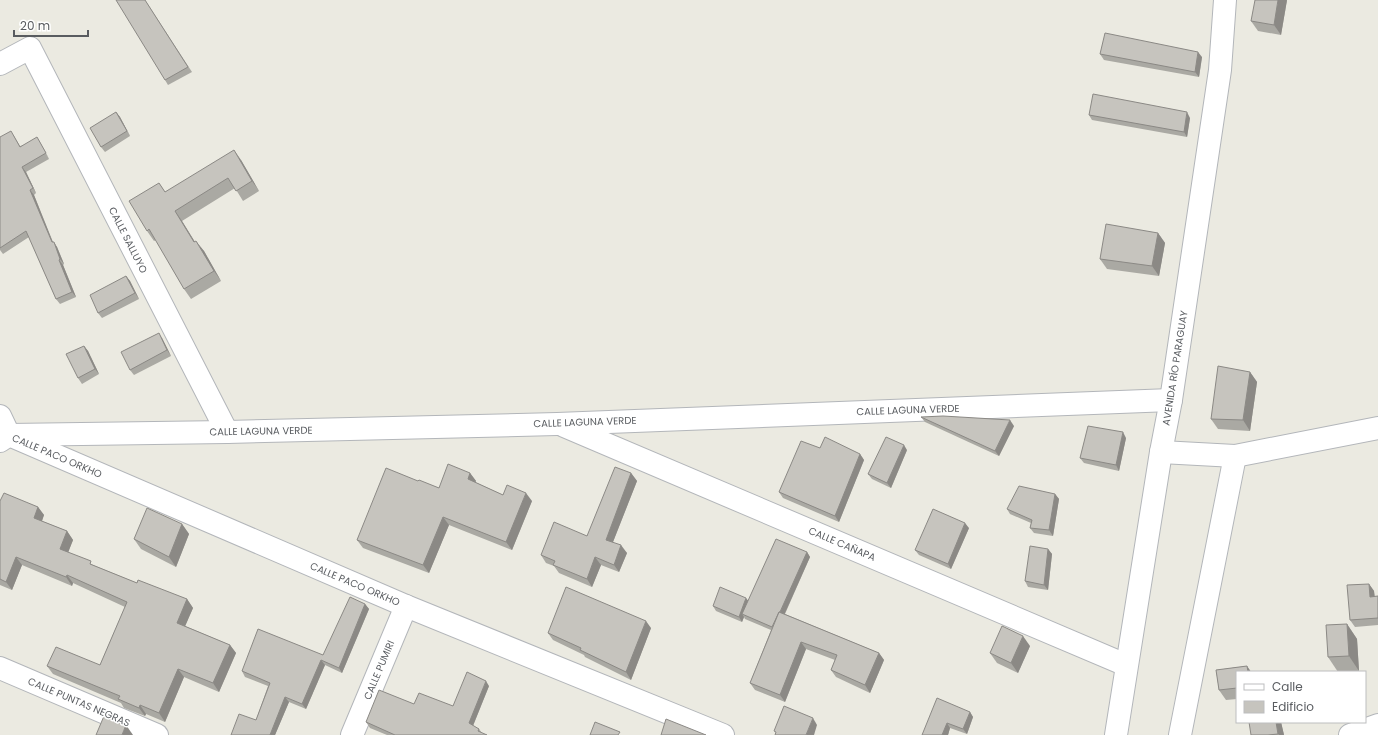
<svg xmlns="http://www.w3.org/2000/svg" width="1378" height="735" viewBox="0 0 1378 735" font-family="Poppins,sans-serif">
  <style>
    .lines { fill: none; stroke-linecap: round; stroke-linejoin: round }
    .minor-casing { stroke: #b3b6ba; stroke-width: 24 }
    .minor { stroke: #fff; stroke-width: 22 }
    .wall { fill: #aaa9a3 }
    .shaded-wall { fill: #8b8985 }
    .building { fill: #c6c4be; stroke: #8b8985 }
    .labels { text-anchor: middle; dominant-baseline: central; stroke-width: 3; stroke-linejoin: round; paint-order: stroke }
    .street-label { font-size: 10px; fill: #595c60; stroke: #fff }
  </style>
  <rect width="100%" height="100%" fill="#ebeae1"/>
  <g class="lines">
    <defs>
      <g id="minor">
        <path d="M0,64L30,48L227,432"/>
        <path d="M0,416L9,435L406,606L723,735"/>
        <path d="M564,426L1126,665"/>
        <path d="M0,441L9,435L227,432L557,424L1171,400"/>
        <path d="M1161,452L1235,456L1378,428"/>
        <path d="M0,668L157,735"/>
        <path d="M352,735L406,606"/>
        <path d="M1116,735L1161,452L1171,400L1220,70L1225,0"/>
        <path d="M1180,735L1235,456"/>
        <path d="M1350,735L1378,725"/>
      </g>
    </defs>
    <use href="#minor" class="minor-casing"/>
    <use href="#minor" class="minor"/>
  </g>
  <g class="wall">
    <path d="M145,0L192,72L168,85L165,80Z"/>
    <path d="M1287,0L1281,35L1258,31L1251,21Z"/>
    <path d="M1100,54L1202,57L1199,77L1104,60Z"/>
    <path d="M116,112L120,117L130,136L105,152L101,147Z"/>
    <path d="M1089,115L1190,118L1187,137L1092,120Z"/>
    <path d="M14,136L20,146L40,143L49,159L26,172L36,193L34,195L53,242L57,247L64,264L63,265L76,297L60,304L56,299L29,237L3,254L0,250V137Z"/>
    <path d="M241,160L259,191L243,201L235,188L182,221L195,242L204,251L221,281L191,299L184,289L156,240L154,241L147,231L159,183L165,192Z"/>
    <path d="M1158,233L1165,243L1159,276L1107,269L1100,259Z"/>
    <path d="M126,276L130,281L139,299L102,318L98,313Z"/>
    <path d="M162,338L171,356L134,375L130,370Z"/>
    <path d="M84,346L88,351L99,374L82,384L78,378Z"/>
    <path d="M1250,372L1257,382L1250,431L1218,429L1211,419Z"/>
    <path d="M921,417L1014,426L999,456L925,422Z"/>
    <path d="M1126,438L1119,471L1084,463L1080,458Z"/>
    <path d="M820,448L860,454L864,460L839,522L783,498L779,492Z"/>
    <path d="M907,450L891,488L872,479L868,474Z"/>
    <path d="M470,473L476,481L475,482L503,495L532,501L512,550L449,525L429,573L363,548L357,540L418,481L439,488Z"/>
    <path d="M631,473L637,481L613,542L627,553L619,572L601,565L592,587L559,573L554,566L546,563L541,555L587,536Z"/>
    <path d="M1055,494L1059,499L1053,536L1034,533L1030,528L1031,523L1010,514L1007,509Z"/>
    <path d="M0,501L38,507L44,515L42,521L67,531L73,540L68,552L93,565L137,583L187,599L193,608L185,626L230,645L236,653L219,692L184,677L165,722L146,714L145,716L124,708L121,703L53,674L47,666L100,665L125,607L73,583L72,586L22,565L12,590L0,585Z"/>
    <path d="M182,524L189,534L176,567L141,549L134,539Z"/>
    <path d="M969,528L951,569L919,555L915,550Z"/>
    <path d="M1048,549L1052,554L1048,590L1028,587L1025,581Z"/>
    <path d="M807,552L810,557L785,614L879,653L884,660L870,693L836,677L831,670L835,660L806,649L785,702L755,690L750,683L771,630L745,619L744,617L742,622L716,611L713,606L748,600Z"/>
    <path d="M1369,584L1374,591L1375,597L1378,596V625L1355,627L1350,620Z"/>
    <path d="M365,604L369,609L342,673L325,665L306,709L289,702L275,735H231L256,720L268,686L245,677L242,671L323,655Z"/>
    <path d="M1347,624L1357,639L1359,671L1338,672L1328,657Z"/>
    <path d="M651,628L631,680L585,657L584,655L553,640L548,633Z"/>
    <path d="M1030,646L1018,673L997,663L990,653Z"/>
    <path d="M1247,666L1251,672H1237V699L1226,700L1219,690L1216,670Z"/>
    <path d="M489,686L473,726L479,729L482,733L487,735H387L370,728L366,722L414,704L453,706Z"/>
    <path d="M970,712L973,717L967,734L950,728L948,735H922Z"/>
    <path d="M1281,722L1284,735H1251Z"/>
  </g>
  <g class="shaded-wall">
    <path d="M1278,0H1287L1281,35L1274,25Z"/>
    <path d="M1198,52L1202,57L1199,77L1195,72Z"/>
    <path d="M116,112L120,117L130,136L127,131Z"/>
    <path d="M1187,112L1190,118L1187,137L1184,132Z"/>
    <path d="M37,137L40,143L49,159L46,153Z"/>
    <path d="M234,150L241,160L259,191L252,181Z"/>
    <path d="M22,167L26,172L36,193L33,188Z"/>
    <path d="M30,190L34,195L55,248L52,242Z"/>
    <path d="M175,211L182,221L201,252L194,242Z"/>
    <path d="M1158,233L1165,243L1159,276L1152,266Z"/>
    <path d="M196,241L204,251L221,281L214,271Z"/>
    <path d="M54,242L57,247L64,264L60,259Z"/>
    <path d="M59,260L63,265L76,297L72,292Z"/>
    <path d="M126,276L130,281L139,299L135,293Z"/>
    <path d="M159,333L162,338L171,356L167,350Z"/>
    <path d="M84,346L88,351L99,374L95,369Z"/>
    <path d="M1250,372L1257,382L1250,431L1243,420Z"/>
    <path d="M1010,420L1014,426L999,456L995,451Z"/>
    <path d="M1123,432L1126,438L1119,471L1116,465Z"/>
    <path d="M904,445L907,450L891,488L887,483Z"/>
    <path d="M860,454L864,460L839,522L835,516Z"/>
    <path d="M470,473L476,481L473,487L468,479Z"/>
    <path d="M631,473L637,481L611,547L606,540Z"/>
    <path d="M526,493L532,501L512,550L506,542Z"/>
    <path d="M1055,494L1059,499L1053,536L1049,530Z"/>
    <path d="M38,507L44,515L40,526L34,518Z"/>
    <path d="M443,517L449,525L429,573L423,565Z"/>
    <path d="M965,523L969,528L951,569L948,564Z"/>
    <path d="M182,524L189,534L176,567L169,557Z"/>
    <path d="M67,531L73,540L66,558L60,549Z"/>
    <path d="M621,545L627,553L619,572L614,565Z"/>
    <path d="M1048,549L1052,554L1048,590L1044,585Z"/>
    <path d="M807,552L810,557L776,633L773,628Z"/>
    <path d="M16,557L22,565L12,590L6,582Z"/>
    <path d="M595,557L601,565L592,587L587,579Z"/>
    <path d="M67,575L73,583L72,586L66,577Z"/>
    <path d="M1369,584L1374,591L1375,604L1370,597Z"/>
    <path d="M746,598L750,603L742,614L744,617L742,622L739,617Z"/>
    <path d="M187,599L193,608L183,631L177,623Z"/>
    <path d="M365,604L369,609L342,673L339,668Z"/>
    <path d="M646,621L651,628L631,680L626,672Z"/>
    <path d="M1347,624L1357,639L1359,671L1349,656Z"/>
    <path d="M1023,636L1030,646L1018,673L1011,663Z"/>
    <path d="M801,642L806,649L785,702L780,695Z"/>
    <path d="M230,645L236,653L219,692L213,683Z"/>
    <path d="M879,653L884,660L870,693L865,685Z"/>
    <path d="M321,660L325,665L306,709L302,704Z"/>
    <path d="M1247,666L1251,672H1248Z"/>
    <path d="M178,669L184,677L165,722L159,713Z"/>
    <path d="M486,681L489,686L472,728L469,723Z"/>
    <path d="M285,697L289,702L275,735H270Z"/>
    <path d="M140,705L146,714L145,716L139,708Z"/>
    <path d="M970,712L973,717L967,734L963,729Z"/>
    <path d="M813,718L817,725L814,735H806Z"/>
    <path d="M1276,722H1281L1284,735H1279L1278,734Z"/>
    <path d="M947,723L950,728L948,735H942Z"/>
    <path d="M126,725L133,735H122Z"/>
  </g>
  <g class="building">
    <path d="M116,0H145L188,67L165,80Z"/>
    <path d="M1255,0H1278L1274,25L1251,21Z"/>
    <path d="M1105,33L1198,52L1195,72L1100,54Z"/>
    <path d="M1093,94L1187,112L1184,132L1089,115Z"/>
    <path d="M116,112L127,131L101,147L90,128Z"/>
    <path d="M11,131L20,147L37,137L46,153L22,167L33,188L30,190L52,242H54L60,259L59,260L72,292L56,299L26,231L0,248V137Z"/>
    <path d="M234,150L252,181L236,191L228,178L175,211L194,242L196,241L214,271L184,289L149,229L147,231L129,201L159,183L165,192Z"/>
    <path d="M1106,224L1158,233L1152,266L1100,259Z"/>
    <path d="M126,276L135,293L98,313L90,295Z"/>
    <path d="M159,333L167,350L130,370L121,352Z"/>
    <path d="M84,346L95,369L78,378L66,354Z"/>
    <path d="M1218,366L1250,372L1243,420L1211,419Z"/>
    <path d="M943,416L1010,420L995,451L921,417Z"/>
    <path d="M1088,426L1123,432L1116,465L1080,458Z"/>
    <path d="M825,437L860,454L835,516L779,492L801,441L820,448Z"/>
    <path d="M886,437L904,445L887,483L868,474Z"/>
    <path d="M448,464L470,473L468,479L503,495L507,485L526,493L506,542L443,517L423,565L357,540L386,468L418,481L419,480L439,488Z"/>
    <path d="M615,467L631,473L606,540L621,545L614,565L595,557L587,579L553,565L555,561L541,555L554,522L587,536Z"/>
    <path d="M1019,486L1055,494L1049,530L1030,528L1032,520L1007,509Z"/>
    <path d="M4,493L38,507L34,518L67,531L60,549L91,561L90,564L137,583L138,580L187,599L177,623L230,645L213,683L178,669L159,713L140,705L139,708L118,699L120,696L47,666L56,647L100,665L127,602L67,575L66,577L16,557L6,582L0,579V501Z"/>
    <path d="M147,508L182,524L169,557L134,539Z"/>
    <path d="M933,509L965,523L948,564L915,550Z"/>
    <path d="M776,539L807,552L780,612H779L772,627L742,614Z"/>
    <path d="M1030,546L1048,549L1044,585L1025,581Z"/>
    <path d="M1369,584L1370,597L1378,596V618L1350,620L1347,585Z"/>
    <path d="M566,587L646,621L626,672L580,650L581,648L548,633Z"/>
    <path d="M720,587L746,598L739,617L713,606Z"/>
    <path d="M350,597L365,604L339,668L321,660L302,704L285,697L270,735H231L239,714L256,720L270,683L242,671L258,629L323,655Z"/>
    <path d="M779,612L879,653L865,685L831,670L837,655L801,642L780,695L750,683Z"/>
    <path d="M1347,624L1349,656L1328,657L1326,625Z"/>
    <path d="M1002,626L1023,636L1011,663L990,653Z"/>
    <path d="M1247,666L1248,672H1237V688L1219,690L1216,670Z"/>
    <path d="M467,672L486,681L469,723L479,729L478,731L487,735H395L366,722L379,690L414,704L419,693L453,706Z"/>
    <path d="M937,698L970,712L963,729L947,723L942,735H922Z"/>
    <path d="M784,706L813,718L806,735H775L776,732L774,731Z"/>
    <path d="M104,716L126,725L122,735H96Z"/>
    <path d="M666,719L706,735H661Z"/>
    <path d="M595,722L620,732L618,735H590Z"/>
    <path d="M1249,722H1276L1278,734L1268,735H1251Z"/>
  </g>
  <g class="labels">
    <g class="street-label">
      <text transform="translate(128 240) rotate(63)">CALLE SALLUYO</text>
      <text transform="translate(1175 368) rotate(-81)">AVENIDA RÍO PARAGUAY</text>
      <text transform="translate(908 410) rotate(-2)">CALLE LAGUNA VERDE</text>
      <text transform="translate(585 422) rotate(-2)">CALLE LAGUNA VERDE</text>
      <text transform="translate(261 431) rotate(-1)">CALLE LAGUNA VERDE</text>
      <text transform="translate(57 456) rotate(23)">CALLE PACO ORKHO</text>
      <text transform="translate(842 544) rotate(23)">CALLE CAÑAPA</text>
      <text transform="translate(355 584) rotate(23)">CALLE PACO ORKHO</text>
      <text transform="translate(379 670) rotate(-67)">CALLE PUMIRI</text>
      <text transform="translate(79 702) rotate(23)">CALLE PUNTAS NEGRAS</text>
    </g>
  </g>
  <rect x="1236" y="671" width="130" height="52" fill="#ffffff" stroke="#bdbebf"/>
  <rect x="1244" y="684" width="20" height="6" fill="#ffffff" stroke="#bdbebf"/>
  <text x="1272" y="691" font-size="12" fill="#595c60">Calle</text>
  <rect x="1244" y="701" width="20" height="12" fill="#c6c4be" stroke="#bdbebf"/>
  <text x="1272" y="711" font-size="12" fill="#595c60">Edificio</text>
  <path d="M14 30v6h74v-6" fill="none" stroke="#595c60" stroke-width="2"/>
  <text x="20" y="30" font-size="12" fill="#595c60" stroke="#ffffff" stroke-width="3" paint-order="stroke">20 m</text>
</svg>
